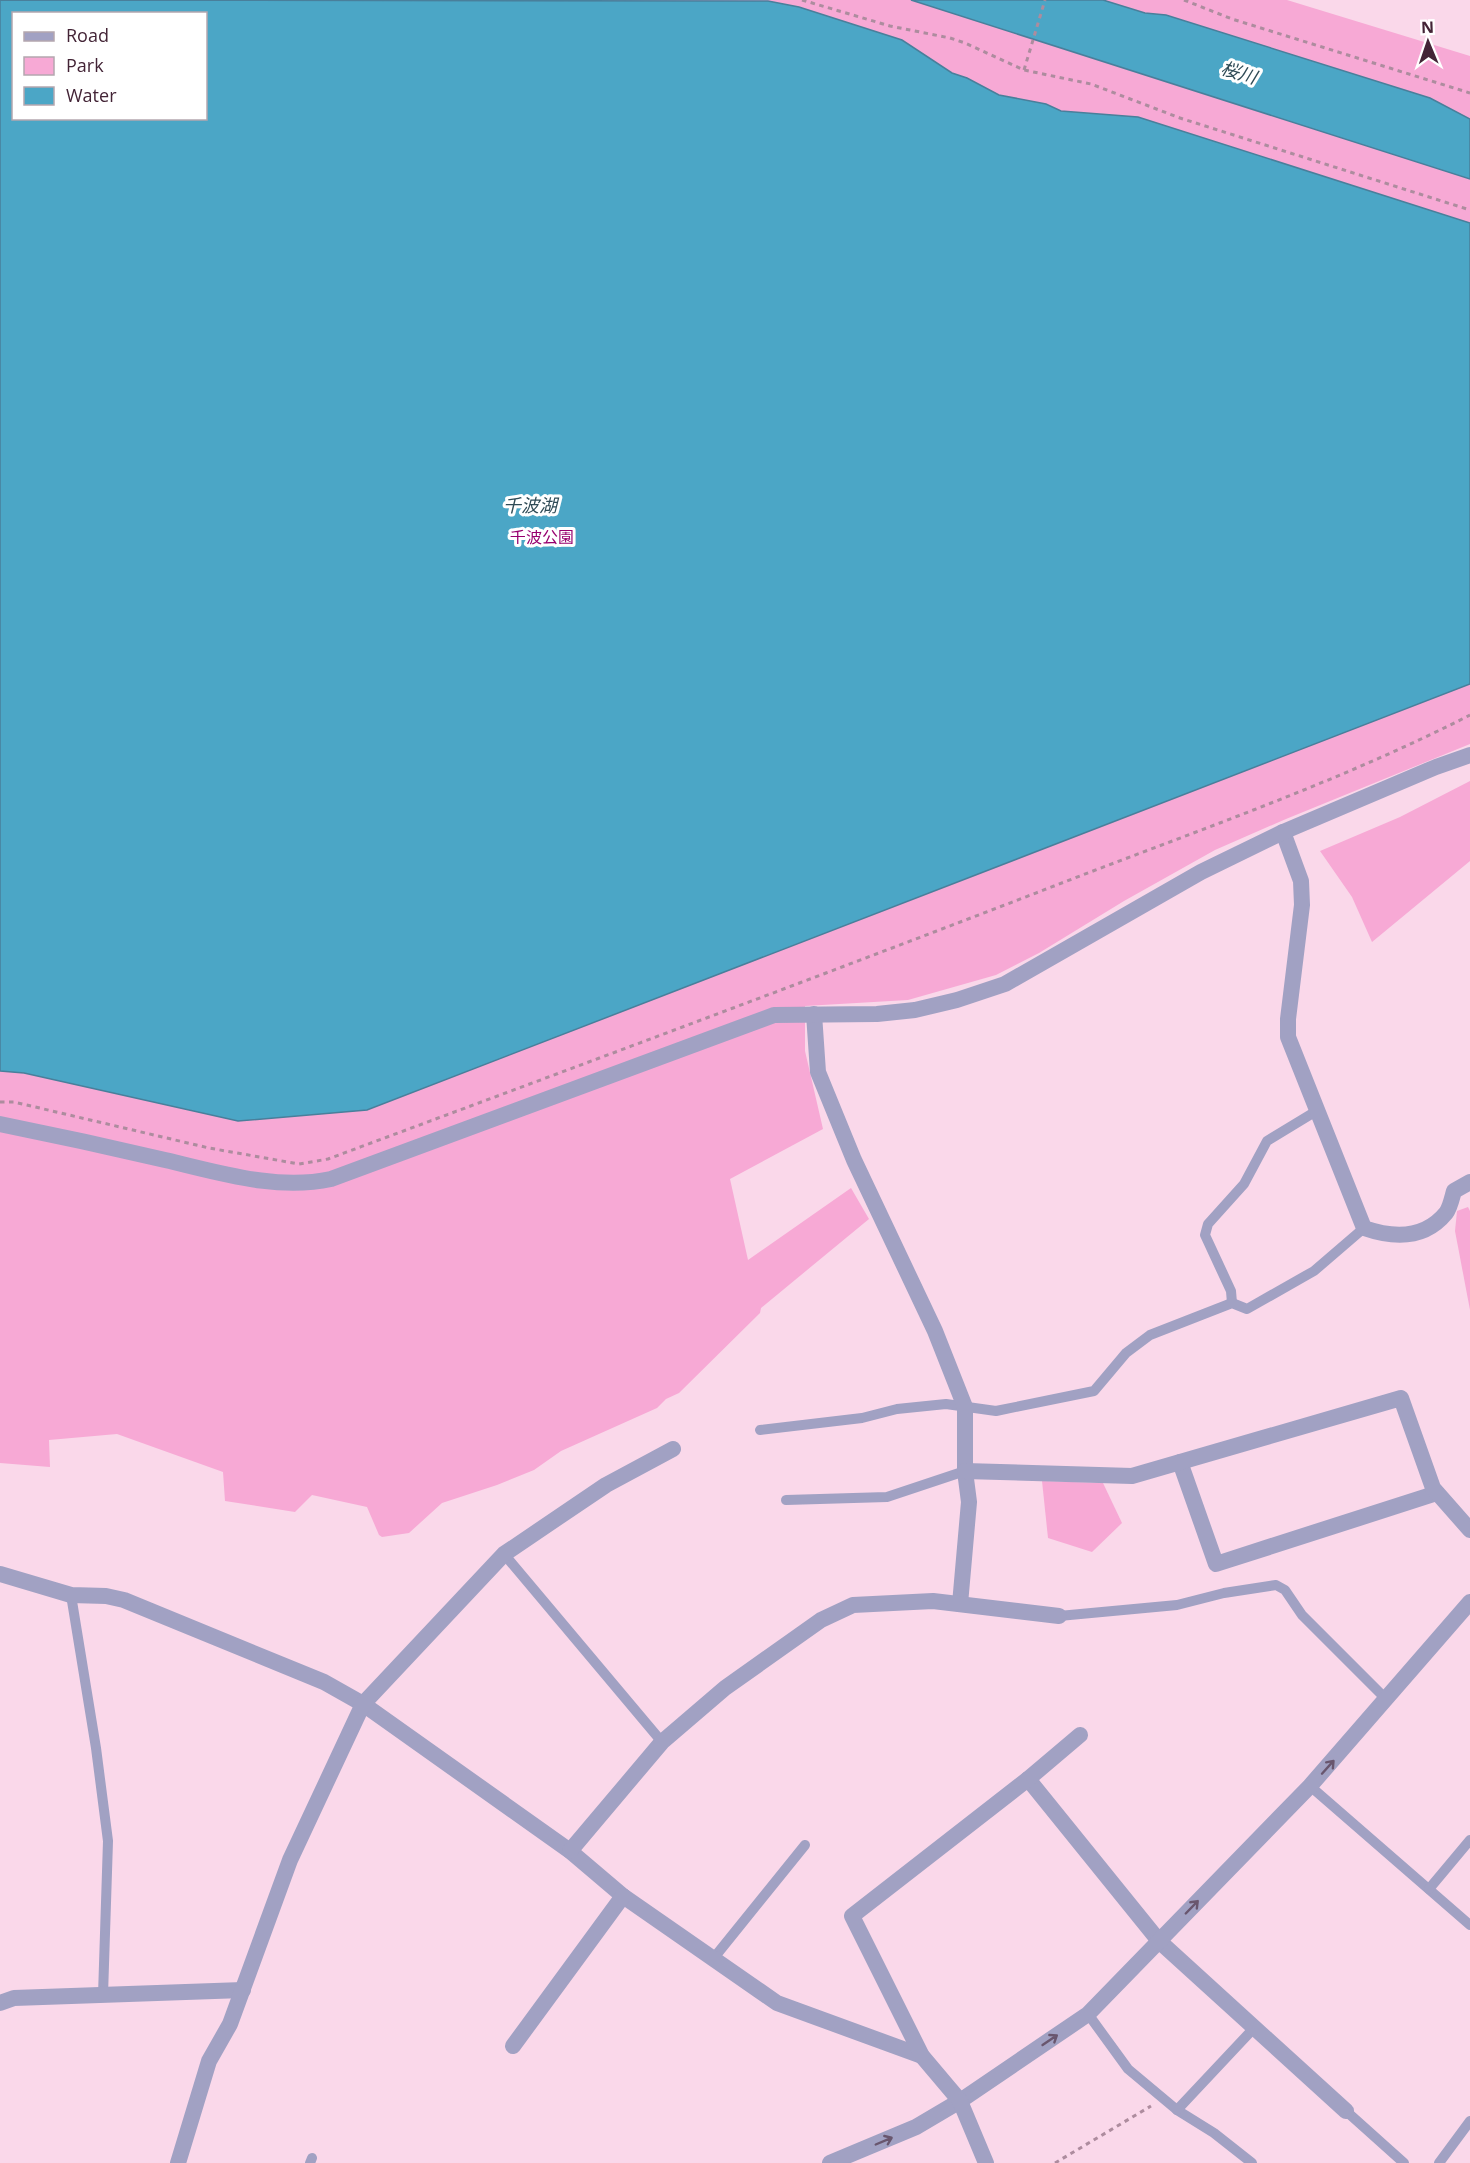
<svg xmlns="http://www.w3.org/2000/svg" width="1470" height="2163" viewBox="0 0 1470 2163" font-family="'Open Sans','Noto Sans JP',sans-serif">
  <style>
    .green { fill: #f7a9d5; fill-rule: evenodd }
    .water { fill: #4ba6c6; stroke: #497f9b; stroke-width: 1.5; fill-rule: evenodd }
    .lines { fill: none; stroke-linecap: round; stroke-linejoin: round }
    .path { stroke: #ad8c9e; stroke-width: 3; stroke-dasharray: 4.5 4.5; stroke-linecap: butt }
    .service { stroke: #a1a1c3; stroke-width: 10 }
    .minor { stroke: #a1a1c3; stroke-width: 16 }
    .tertiary { stroke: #a1a1c3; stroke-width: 16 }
    .oneway { stroke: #69566e }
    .labels { text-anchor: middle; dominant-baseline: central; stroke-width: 6; stroke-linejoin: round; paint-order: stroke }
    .park-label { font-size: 16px; fill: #97006e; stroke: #fff }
    .water-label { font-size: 18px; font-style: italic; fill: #2f4b56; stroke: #fff }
  </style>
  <rect width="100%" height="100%" fill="#fad8ea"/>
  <g class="green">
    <path d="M0,0H1287L1470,56V744L1286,819L1215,850L1124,901L1039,953L996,975L908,1000L805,1006V1051L823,1129L730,1179L748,1260L851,1188L869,1219L761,1308L760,1313L679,1393L666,1399L657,1408L561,1451L534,1470L497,1485L442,1503L409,1533L382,1537L379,1535L367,1507L312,1495L295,1512L225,1501L223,1472L117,1434L49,1440L50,1467L0,1463ZM14,14H206V118H14Z"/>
    <path d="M1470,781V861L1372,942L1352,897L1320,851L1400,817Z"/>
    <path d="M1468,1207L1470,1211V1310L1455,1231L1457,1211Z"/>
    <path d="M1042,1481L1103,1483L1122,1523L1092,1552L1048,1538Z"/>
  </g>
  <g class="water">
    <path d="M0,0L768,1L799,7L902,40L952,73L967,78L999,95L1046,104L1061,111L1138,117L1470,223V684L367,1110L238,1121L24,1073L0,1071ZM14,14H206V118H14Z"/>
    <path d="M911,0H1103L1145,13L1166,15L1430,98L1470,119V179Z"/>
  </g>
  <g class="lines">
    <g class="path">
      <path d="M802,0L890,26L950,38L965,43L1024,70L1091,84L1180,118L1470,210"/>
      <path d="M1184,0L1232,19L1470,93"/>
      <path d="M1024,70L1045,0"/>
      <path d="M0,1102H14L209,1148L299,1164L328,1159C570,1069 813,979 1054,886C1193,832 1337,783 1470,715"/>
      <path d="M1055,2163L1151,2106"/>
    </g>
    <g class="service">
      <path d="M1232,1303L1231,1291L1205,1235L1208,1224L1244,1184L1267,1141L1318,1110"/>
      <path d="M760,1430L862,1418L897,1409L946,1404L996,1411L1094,1391L1126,1353L1150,1335L1232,1303L1247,1309L1314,1271L1364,1228"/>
      <path d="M786,1500L887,1497L965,1471"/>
      <path d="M504,1554L662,1742"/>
      <path d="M71,1595L96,1748L108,1841L103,1995"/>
      <path d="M1059,1616L1177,1605L1224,1593L1276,1585L1285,1590L1302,1615L1387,1700"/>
      <path d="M1310,1786L1470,1925"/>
      <path d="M1429,1889L1470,1840"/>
      <path d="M713,1959L805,1845"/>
      <path d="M1088,2014L1128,2069L1177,2110L1214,2133L1252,2163"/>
      <path d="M1177,2110L1254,2028"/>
      <path d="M1346,2111L1404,2163"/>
      <path d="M310,2163L312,2158"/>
      <path d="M1439,2163L1470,2121"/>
    </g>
    <g class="minor">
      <path d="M1283,832L1301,881L1302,905L1288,1019V1037L1364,1228C1393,1238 1424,1240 1446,1213C1450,1208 1452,1198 1454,1191L1470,1182"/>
      <path d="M814,1014L818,1072L854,1160L935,1331L965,1407V1471L969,1502L960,1604"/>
      <path d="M1180,1462L1216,1564L1437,1493"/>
      <path d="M965,1471L1132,1476L1401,1398L1433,1488L1470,1530"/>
      <path d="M0,1574L71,1595L106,1596L124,1600L324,1682L363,1704L570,1851L623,1896L777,2003L922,2056"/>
      <path d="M1028,1779L1159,1941L1346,2111"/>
      <path d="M570,1851L662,1742L725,1688L821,1620L853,1605L933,1601L1059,1616"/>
      <path d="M0,2003L14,1998L243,1990"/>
      <path d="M513,2046L623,1896"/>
      <path d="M178,2163L209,2061L230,2024L290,1860L363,1704L504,1554L606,1485L673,1449"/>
      <path d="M830,2163L916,2127L960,2101L1088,2014L1310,1786L1470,1602"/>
      <path d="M986,2163L960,2101L922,2056L852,1916L1028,1779L1080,1735"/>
    </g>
    <path class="tertiary" d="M0,1124C55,1135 110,1147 165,1160C218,1172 276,1191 331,1179L774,1015L877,1014L915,1010L957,1000L1005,984L1201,872L1283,832L1436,767L1470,755"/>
  </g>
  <defs><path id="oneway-shaft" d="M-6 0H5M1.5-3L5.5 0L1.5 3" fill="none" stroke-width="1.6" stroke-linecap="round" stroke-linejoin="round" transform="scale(1.5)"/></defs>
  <g class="oneway">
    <use href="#oneway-shaft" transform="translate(1328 1767) rotate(-48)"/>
    <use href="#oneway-shaft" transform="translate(1192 1907) rotate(-46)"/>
    <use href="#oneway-shaft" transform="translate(1050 2040) rotate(-34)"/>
    <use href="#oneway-shaft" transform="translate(884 2141) rotate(-23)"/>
  </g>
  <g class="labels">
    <g class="park-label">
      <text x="542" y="537">千波公園</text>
    </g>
    <g class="water-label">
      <text transform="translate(1239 72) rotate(17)">桜川</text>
      <text x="530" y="505">千波湖</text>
    </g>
  </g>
  <rect x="12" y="12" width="195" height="108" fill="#ffffff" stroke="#b4a7af" stroke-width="1.5"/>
  <rect x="24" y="32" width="30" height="9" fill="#a1a1c3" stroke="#b4a7af" stroke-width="1.5"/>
  <text x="66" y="42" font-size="18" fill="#432436">Road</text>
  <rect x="24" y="57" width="30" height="18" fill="#f7a9d5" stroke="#b4a7af" stroke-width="1.5"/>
  <text x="66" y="72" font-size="18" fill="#432436">Park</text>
  <rect x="24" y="87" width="30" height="18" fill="#4ba6c6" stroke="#b4a7af" stroke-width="1.5"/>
  <text x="66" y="102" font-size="18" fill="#432436">Water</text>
  <g transform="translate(1428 42) rotate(358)" stroke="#ffffff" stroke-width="4.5" paint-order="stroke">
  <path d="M0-4.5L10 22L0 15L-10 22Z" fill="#432436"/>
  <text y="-9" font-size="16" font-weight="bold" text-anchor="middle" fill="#432436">N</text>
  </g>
</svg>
